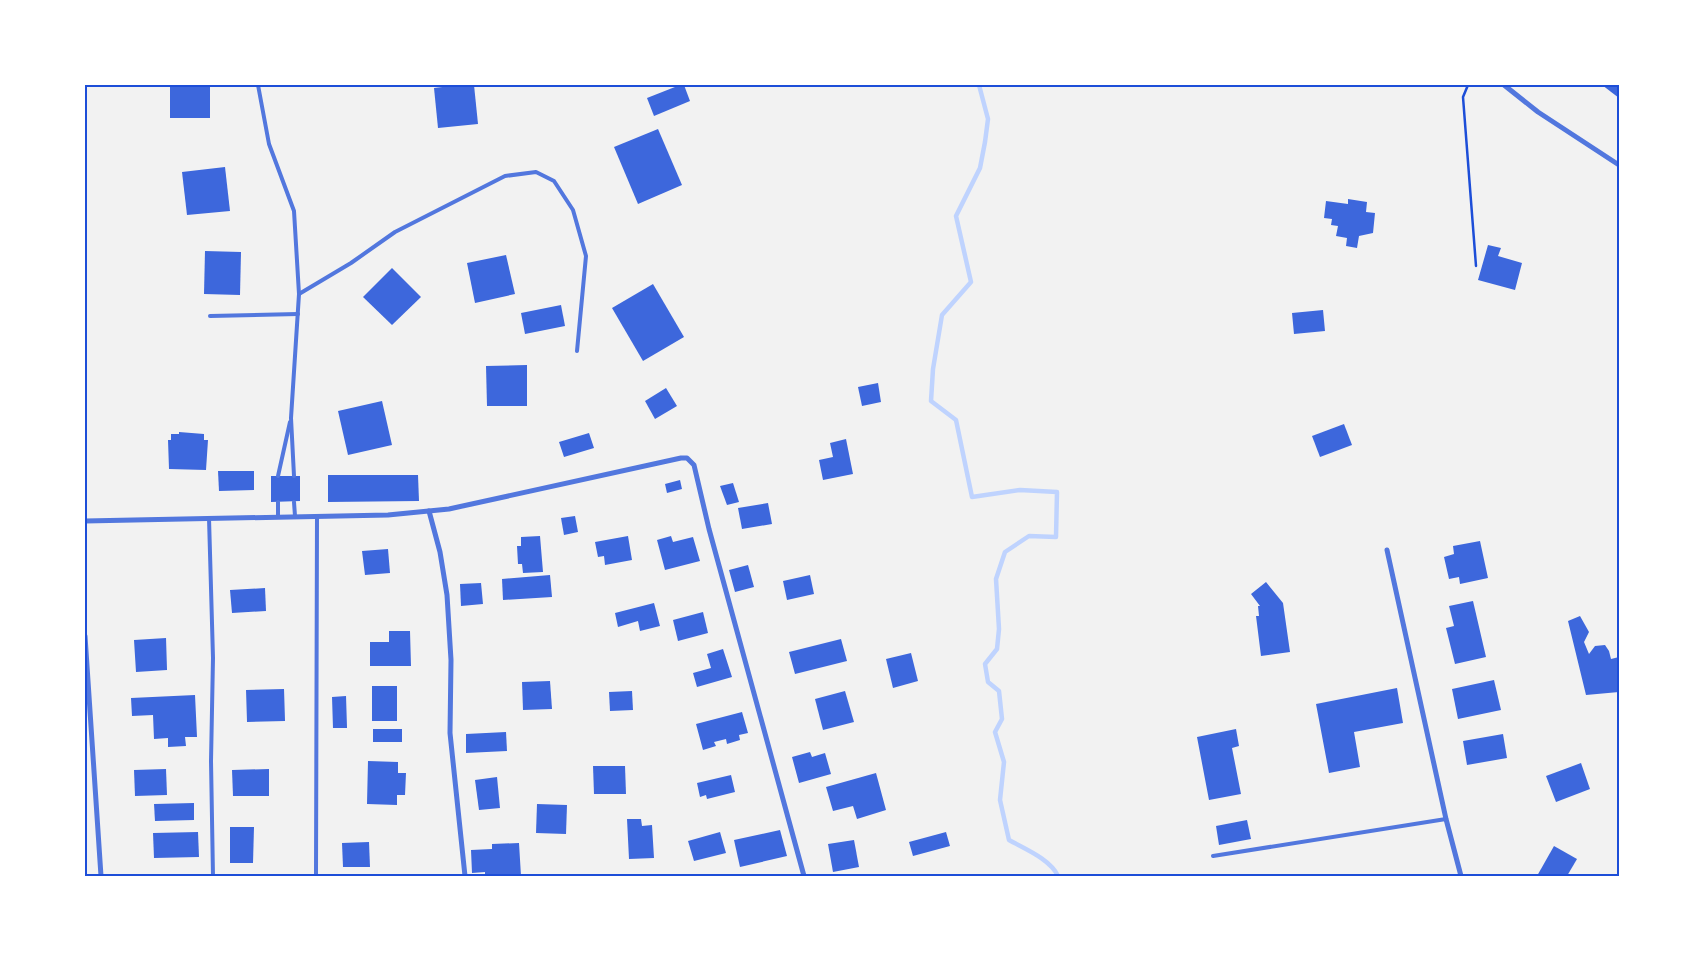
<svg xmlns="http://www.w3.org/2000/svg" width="1704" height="961" viewBox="0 0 1704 961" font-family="Inter,sans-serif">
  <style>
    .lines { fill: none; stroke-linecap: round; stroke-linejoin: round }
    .stream { stroke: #bfd3fe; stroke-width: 4.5 }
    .building { fill: #3d67dc }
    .path { stroke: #1d4ed8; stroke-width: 2.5 }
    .service { stroke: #5277de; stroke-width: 4 }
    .minor { stroke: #5277de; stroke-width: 5 }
    .neatline { fill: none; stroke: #1d4ed8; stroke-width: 2 }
  </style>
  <rect width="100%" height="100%" fill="#f2f2f2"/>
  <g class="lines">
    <path class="stream" d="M979,85L988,119L985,142L980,168L956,216L971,282L942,315L933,369L931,401L956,420L972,497L1020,490L1057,492L1056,537L1029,536L1005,552L996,579L999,629L997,649L985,664L988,682L999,691L1002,719L995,732L1004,762L1000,800L1009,840C1025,849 1050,859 1058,876"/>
  </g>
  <g class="building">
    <rect x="170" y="85" width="40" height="33"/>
    <path d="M459,85H474L478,124L438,128L434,88Z"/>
    <path d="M680,85H684L690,101L654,116L647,98Z"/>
    <path d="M1602,85H1619V98Z"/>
    <path d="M658,129L682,185L638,204L614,147Z"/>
    <path d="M225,167L230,211L187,215L182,172Z"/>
    <path d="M1348,199L1367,202L1366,212L1375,213L1373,233L1359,236L1357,248L1346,246L1347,238L1336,236L1338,226L1331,225L1332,219L1324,218L1326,201L1348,204Z"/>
    <path d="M1488,245L1501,248L1498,256L1522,263L1515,290L1478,280Z"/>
    <path d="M205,251L241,252L240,295L204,294Z"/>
    <path d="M506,255L515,294L475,303L467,263Z"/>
    <path d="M392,268L421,297L392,325L363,297Z"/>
    <path d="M653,284L684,337L643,361L612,308Z"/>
    <path d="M561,305L565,326L525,334L521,313Z"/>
    <path d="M1323,310L1325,331L1294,334L1292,313Z"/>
    <path d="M527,365V406H487L486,366Z"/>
    <path d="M878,383L881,402L862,406L858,387Z"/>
    <path d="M666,388L677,406L655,419L645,401Z"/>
    <path d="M382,401L392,445L348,455L338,411Z"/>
    <path d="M1344,424L1352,445L1320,457L1312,436Z"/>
    <path d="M179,432L204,434V440H208L206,470L169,469L168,440H171V434H179Z"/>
    <path d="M589,433L594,448L564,457L559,442Z"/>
    <path d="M846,439L853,474L823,480L819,460L833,457L830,443Z"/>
    <path d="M218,471H254V490L219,491Z"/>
    <path d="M328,475H418L419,501L328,502Z"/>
    <path d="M271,476H300V501L271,502Z"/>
    <path d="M680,480L682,489L667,493L665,484Z"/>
    <path d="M733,483L739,502L727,505L720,486Z"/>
    <path d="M768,503L772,524L742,529L738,508Z"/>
    <path d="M575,516L578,532L564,535L561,518Z"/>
    <path d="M540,536L543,572L523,573L522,564H518L517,546H521V537Z"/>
    <path d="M628,536L632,560L605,565L604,556L598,557L595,542Z"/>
    <path d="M671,536L673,542L693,537L700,561L665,570L657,540Z"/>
    <path d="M1480,541L1488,578L1460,584L1459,577L1449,579L1444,557L1454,554L1453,546Z"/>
    <path d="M388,549L390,573L365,575L362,551Z"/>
    <path d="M748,565L754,587L735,592L729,570Z"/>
    <path d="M550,575L552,597L503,600L502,579Z"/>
    <path d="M810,575L814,594L787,600L783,581Z"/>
    <path d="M1266,582L1283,603L1290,652L1261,656L1256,616H1259L1258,606H1260L1251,594Z"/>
    <path d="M481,583L483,604L461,606L460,584Z"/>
    <path d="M265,588L266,611L232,613L230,590Z"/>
    <path d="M1473,601L1486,657L1455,664L1446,628L1454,626L1449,606Z"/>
    <path d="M654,603L660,626L640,631L638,621L618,627L615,613Z"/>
    <path d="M703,612L708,633L678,641L673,620Z"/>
    <path d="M1580,616L1589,632L1584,642L1589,654L1595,646L1605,645L1609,651L1611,659L1619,657V692L1586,695L1568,621Z"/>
    <path d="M389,631H410L411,666H370V642H389Z"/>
    <path d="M166,638L167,670L136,672L134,640Z"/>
    <path d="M841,639L847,661L795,674L789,652Z"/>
    <path d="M723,649L732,677L697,687L693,673L711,668L707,654Z"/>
    <path d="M911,653L918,681L893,688L886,659Z"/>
    <path d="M1494,680L1501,710L1458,719L1452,689Z"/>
    <path d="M550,681L552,709L523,710L522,682Z"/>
    <rect x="372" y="686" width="25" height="35"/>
    <path d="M1397,688L1403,723L1354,732L1360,767L1329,773L1316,704Z"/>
    <path d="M284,689L285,721L247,722L246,690Z"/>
    <path d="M632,691L633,710L610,711L609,692Z"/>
    <path d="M845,691L854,722L823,730L815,699Z"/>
    <path d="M195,695L197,737H185L186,746L168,747V738L154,739L153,715L132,716L131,698Z"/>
    <path d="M346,696L347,728H333L332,697Z"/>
    <path d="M742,712L748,733L739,735L740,740L727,744L726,739L714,742L716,746L703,750L696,724Z"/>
    <rect x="373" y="729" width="29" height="13"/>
    <path d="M1236,729L1239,746L1232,748L1241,794L1209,800L1197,737Z"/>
    <path d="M506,732L507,751L466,753V734Z"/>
    <path d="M1503,734L1507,758L1467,765L1463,741Z"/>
    <path d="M810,752L812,757L825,753L831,774L799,783L792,757Z"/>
    <path d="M368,761L398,762V773H406L405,795H397V805L367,804Z"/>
    <path d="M1581,763L1590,789L1556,802L1546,776Z"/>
    <path d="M593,766H625L626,794H594Z"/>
    <path d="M166,769L167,795L135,796L134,770Z"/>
    <path d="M269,769V796H233L232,770Z"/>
    <path d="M876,773L886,810L857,819L853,806L833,811L826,787Z"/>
    <path d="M731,775L735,792L707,799L706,795L700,797L697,783Z"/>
    <path d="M497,777L500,808L479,810L475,780Z"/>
    <path d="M194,803V820L155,821L154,804Z"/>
    <path d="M537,804L567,805L566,834L536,833Z"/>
    <path d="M627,819H641L642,826L652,825L654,858L629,859Z"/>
    <path d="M1247,820L1251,839L1219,845L1216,826Z"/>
    <path d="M230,827H254L253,863H230Z"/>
    <path d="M780,830L787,856L740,867L734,840Z"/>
    <path d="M198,832L199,857L154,858L153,833Z"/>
    <path d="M720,832L726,853L694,861L688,841Z"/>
    <path d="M946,832L950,846L913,856L909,842Z"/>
    <path d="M854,840L859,867L833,872L828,844Z"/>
    <path d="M369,842L370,867H343L342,843Z"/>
    <path d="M519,843L521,876H485V872L472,873L471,850L492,849V844Z"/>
    <path d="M1554,846L1577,859L1567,876H1537Z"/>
  </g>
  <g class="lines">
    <path class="path" d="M1468,85L1463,97L1476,266"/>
    <g class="service">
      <path d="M258,85L269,144L294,211L299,294L291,418L294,476"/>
      <path d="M299,294L351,263L395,232L505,176L536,172L554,181L573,210L586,256L577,351"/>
      <path d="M210,316L298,314"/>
      <path d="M278,476L290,422"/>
      <path d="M278,502V517"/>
      <path d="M294,502L295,516"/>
      <path d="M209,518L213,658L211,761L213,876"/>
      <path d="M1213,856L1446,819"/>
      <path d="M316,876L317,516"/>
    </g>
    <g class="minor">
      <path d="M1504,85L1538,112L1619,165"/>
      <path d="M429,511L440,552L447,595L451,660L450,733L465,876"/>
      <path d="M85,521L388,515L449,509L681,458H687L694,465L709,529L804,876"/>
      <path d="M1387,550L1446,819L1461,876"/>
      <path d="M85,636L101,876"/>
    </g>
  </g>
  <rect width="1704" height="961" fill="none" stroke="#ffffff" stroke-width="172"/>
  <rect x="86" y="86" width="1532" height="789" class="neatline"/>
</svg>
